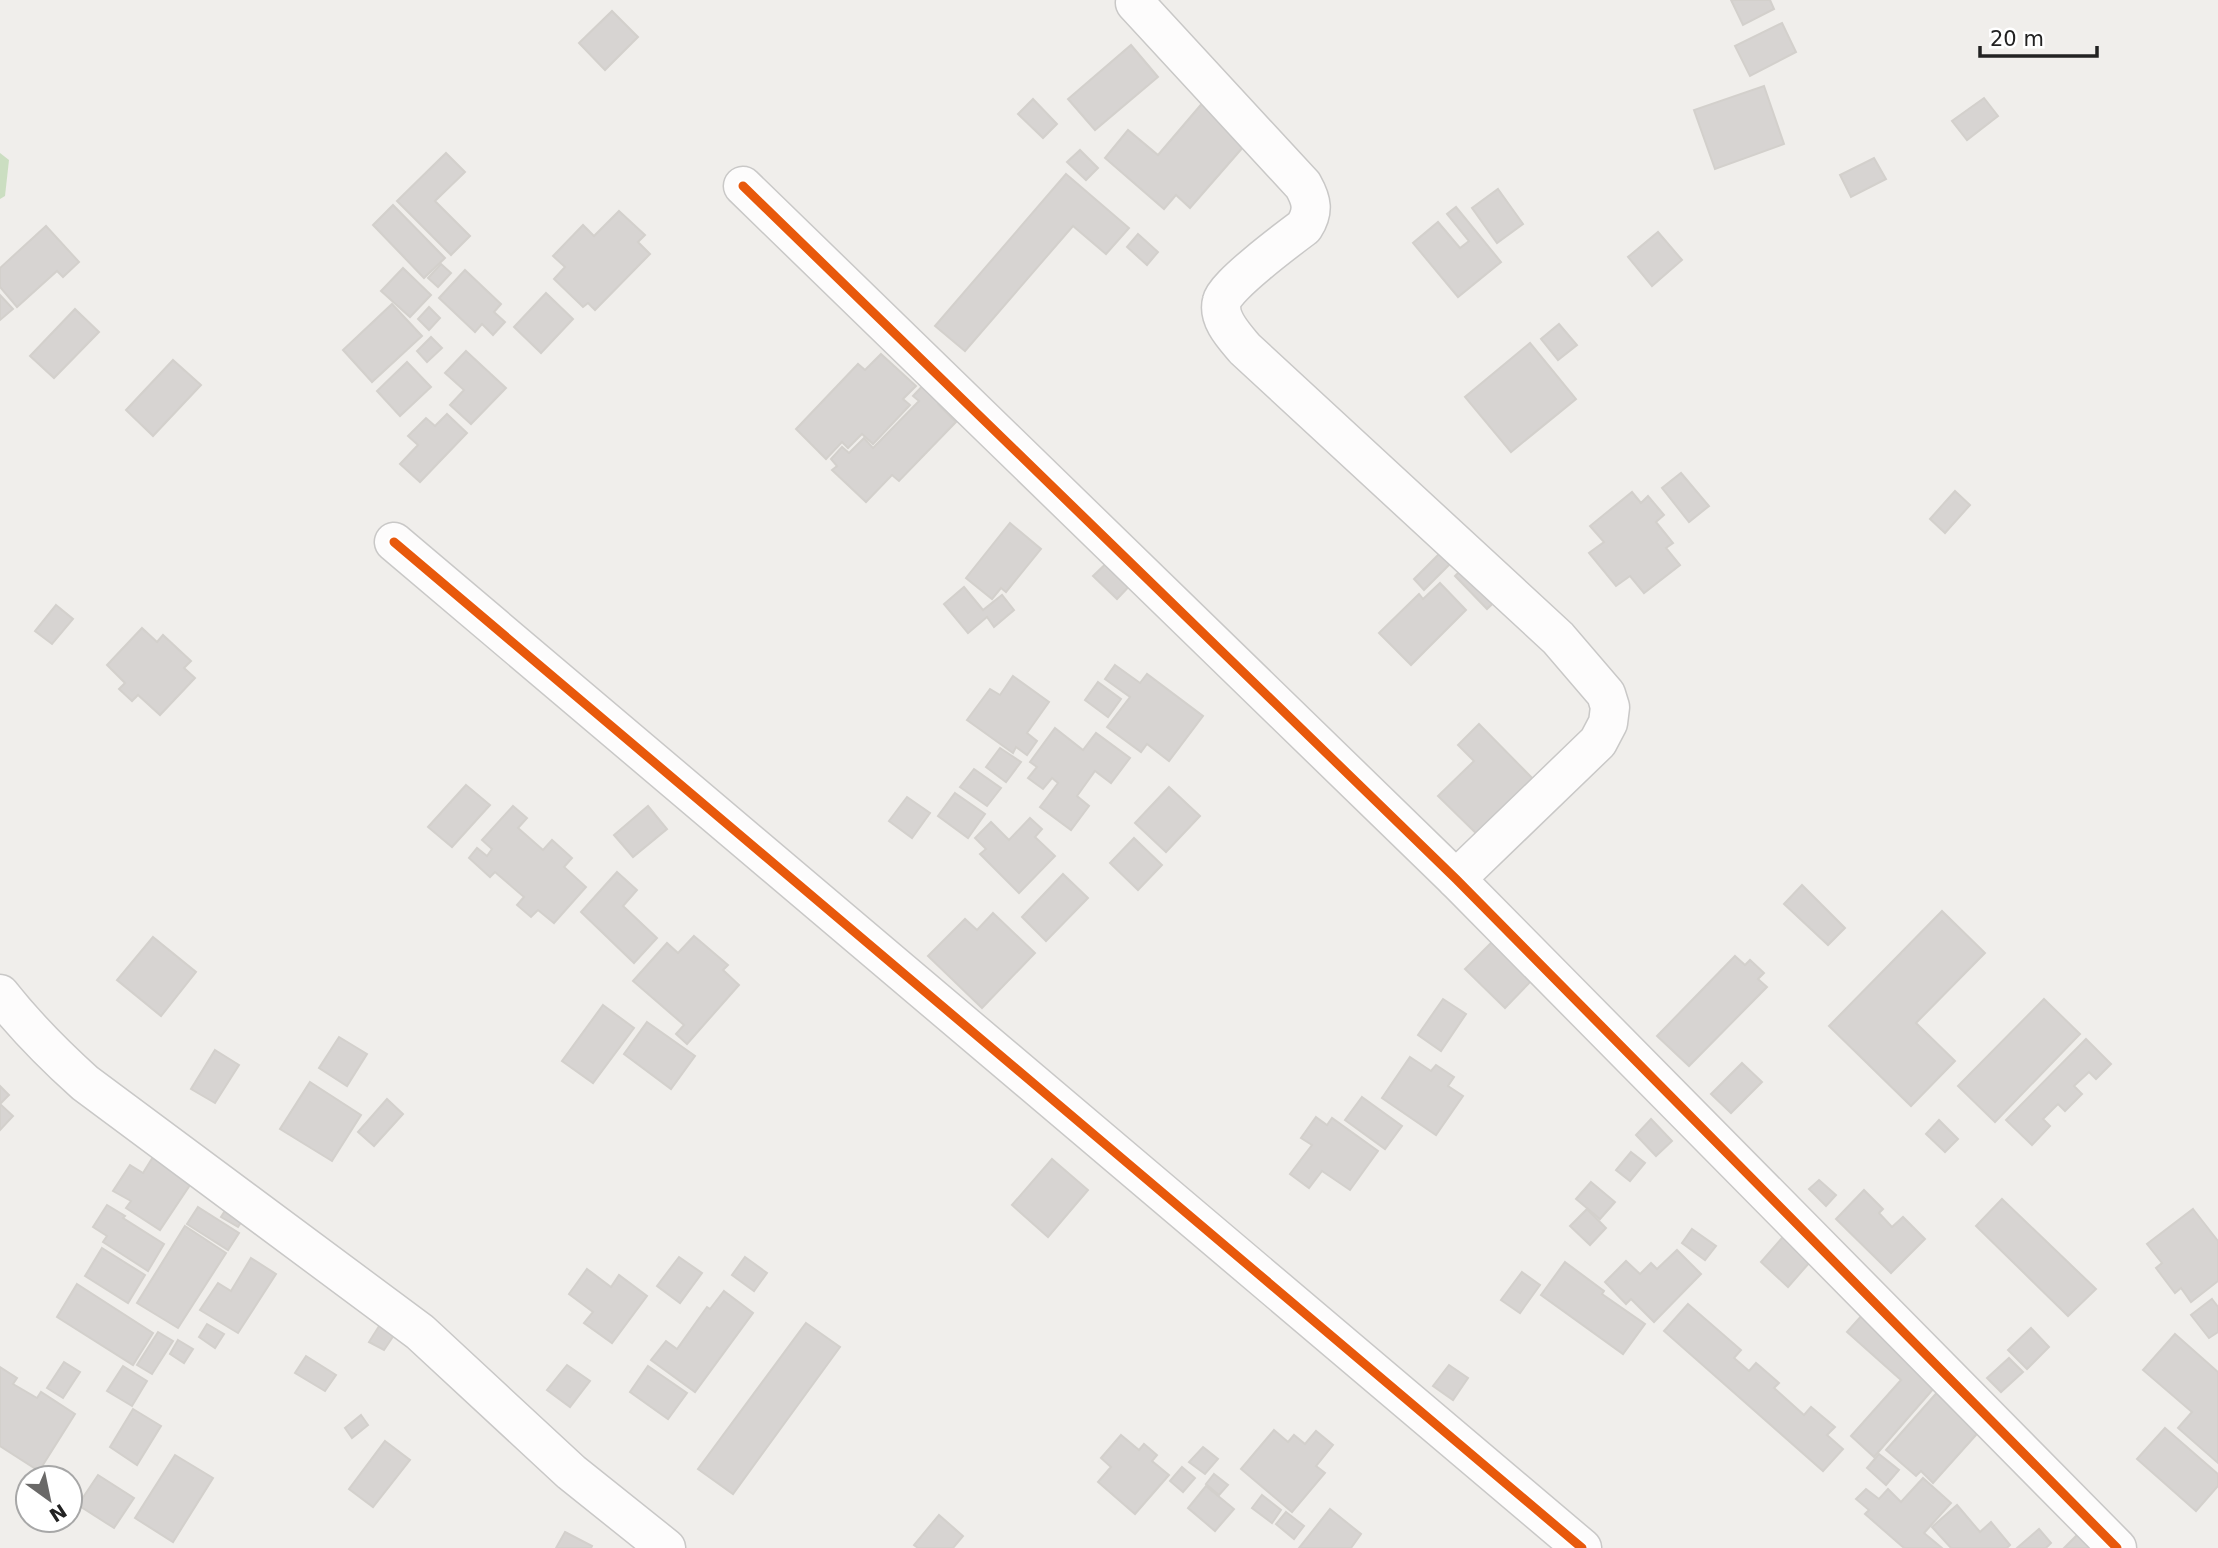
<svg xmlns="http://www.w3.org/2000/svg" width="2218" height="1548" viewBox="0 0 2218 1548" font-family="'DejaVu Sans',sans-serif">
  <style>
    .forest { fill: #cbdec1 }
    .building { fill: #d7d4d2; stroke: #d3d0cc; stroke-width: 2 }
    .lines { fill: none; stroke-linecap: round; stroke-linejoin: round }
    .street-casing { stroke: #c9c8c7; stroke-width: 41 }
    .street { stroke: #fdfcfc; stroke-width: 38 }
    .cycleway-casing { stroke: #fff; stroke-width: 13 }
    .cycleway { stroke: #e8590c; stroke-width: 9 }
  </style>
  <rect width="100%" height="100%" fill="#f0eeeb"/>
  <path class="forest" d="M0,153L9,160L5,196L0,199Z"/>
  <g class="building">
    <path d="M1731,0H1770L1774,9L1743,25Z"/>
    <path d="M612,11L638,37L605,70L579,43Z"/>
    <path d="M1782,23L1796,52L1750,76L1735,46Z"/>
    <path d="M1131,45L1158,77L1095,130L1068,99Z"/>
    <path d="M1764,86L1784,144L1715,169L1694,110Z"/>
    <path d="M1984,98L1998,116L1967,140L1952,121Z"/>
    <path d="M1033,99L1057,124L1043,138L1018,114Z"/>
    <path d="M1205,100L1251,138L1190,208L1176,195L1164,209L1105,158L1128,130L1158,155Z"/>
    <path d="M1080,150L1098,168L1086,180L1067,162Z"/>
    <path d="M446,153L465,172L435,201L470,236L451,255L397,201Z"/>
    <path d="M1874,158L1886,179L1851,197L1840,175Z"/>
    <path d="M1066,174L1129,228L1106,254L1073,226L965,351L935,326Z"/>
    <path d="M1498,189L1523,224L1497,243L1472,208Z"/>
    <path d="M393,205L445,258L424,278L373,225Z"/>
    <path d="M1456,207L1501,262L1458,297L1413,243L1438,222L1460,248L1469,241L1447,214Z"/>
    <path d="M619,211L645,235L638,242L650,254L595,310L588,303L583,307L554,279L565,267L553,256L583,225L594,236Z"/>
    <path d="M46,226L79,262L63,277L57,271L17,307L0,287V268Z"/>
    <path d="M1658,232L1682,260L1652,286L1628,257Z"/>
    <path d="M1138,234L1158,252L1147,265L1127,247Z"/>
    <path d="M441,264L451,273L438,287L428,278Z"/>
    <path d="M403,268L431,295L410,317L381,291Z"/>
    <path d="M465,270L501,304L494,312L505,322L493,335L482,324L475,332L439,298Z"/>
    <path d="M546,293L573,319L541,353L514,327Z"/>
    <path d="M0,295L13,309L0,320Z"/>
    <path d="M392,304L422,336L372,382L343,350Z"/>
    <path d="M429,307L440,318L429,330L418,319Z"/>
    <path d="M75,309L99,332L54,378L30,356Z"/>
    <path d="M1559,324L1577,345L1558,360L1541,339Z"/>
    <path d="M431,337L442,348L427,362L417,351Z"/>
    <path d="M1530,343L1576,399L1511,452L1465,397Z"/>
    <path d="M466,351L506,388L471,424L450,405L464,390L445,373Z"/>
    <path d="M881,354L916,386L903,399L910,405L873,444L862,434L848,448L842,442L826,459L796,429L858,364L865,370Z"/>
    <path d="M173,360L201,385L153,436L126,410Z"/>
    <path d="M407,362L431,387L400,416L377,391Z"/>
    <path d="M929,379L946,395L938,404L956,422L899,481L892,475L866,502L832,470L837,466L831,459L842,447L849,453L864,438L873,448L919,401L913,396Z"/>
    <path d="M447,414L467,433L420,482L400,464L418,445L408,436L426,418L435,426Z"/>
    <path d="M1681,473L1709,506L1689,522L1662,488Z"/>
    <path d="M1955,491L1970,505L1945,533L1930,519Z"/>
    <path d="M1632,492L1641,503L1648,496L1664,515L1656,522L1673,543L1666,548L1680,565L1644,593L1630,576L1616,586L1589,553L1604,542L1590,526Z"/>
    <path d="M1010,523L1041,549L1006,592L1001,588L992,599L966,578Z"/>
    <path d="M1446,547L1456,558L1424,590L1414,579Z"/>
    <path d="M1114,556L1137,578L1117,599L1093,576Z"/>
    <path d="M1470,561L1503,594L1487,609L1455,576Z"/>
    <path d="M1440,583L1466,610L1411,665L1379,633L1419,594L1423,599Z"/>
    <path d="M964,587L983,610L1002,595L1014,610L994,627L987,617L968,633L944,604Z"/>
    <path d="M56,605L73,619L52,644L35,631Z"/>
    <path d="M142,628L157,642L163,635L191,661L184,668L195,678L160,715L138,695L132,701L119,689L125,683L107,665Z"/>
    <path d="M1115,665L1140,683L1147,674L1203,716L1169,761L1147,744L1141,752L1107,727L1130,697L1105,679Z"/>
    <path d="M1013,676L1049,702L1027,733L1037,741L1027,755L1016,747L1013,753L967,720L990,689L1000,695Z"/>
    <path d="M1098,682L1121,699L1108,717L1085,700Z"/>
    <path d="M1479,724L1539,785L1483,840L1438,796L1474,761L1458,745Z"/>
    <path d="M1055,728L1083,750L1096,733L1130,758L1111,783L1095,771L1077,796L1089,806L1071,830L1040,807L1058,783L1052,778L1043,789L1028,778L1037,767L1030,762Z"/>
    <path d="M1000,748L1021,762L1006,782L986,767Z"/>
    <path d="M974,769L1001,788L987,806L960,787Z"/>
    <path d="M466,785L490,805L452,847L428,827Z"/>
    <path d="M1169,787L1200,816L1166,852L1135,823Z"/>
    <path d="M955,793L985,814L968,838L938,816Z"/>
    <path d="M907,797L930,813L912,838L889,821Z"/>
    <path d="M513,806L527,818L518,828L543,850L552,840L572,858L564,867L586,887L554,923L538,910L531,917L517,905L524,897L495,872L490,877L469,858L477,848L487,856L492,849L482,840Z"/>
    <path d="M648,806L667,829L633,857L614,835Z"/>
    <path d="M1030,818L1042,829L1035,837L1055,856L1019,893L980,854L986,849L975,838L991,822L1009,840Z"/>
    <path d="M1134,838L1162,865L1138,890L1110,863Z"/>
    <path d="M617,872L637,890L623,906L657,938L634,963L581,912Z"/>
    <path d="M1063,874L1088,898L1046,941L1022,917Z"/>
    <path d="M1802,885L1845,928L1828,945L1784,904Z"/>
    <path d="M1942,911L1985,953L1916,1023L1955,1061L1911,1106L1829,1026Z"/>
    <path d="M993,913L1035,953L982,1008L928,956L965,919L977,930Z"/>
    <path d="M694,936L728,965L723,970L739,985L687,1044L676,1034L684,1025L633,981L667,943L678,953Z"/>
    <path d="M153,937L196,972L161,1016L117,980Z"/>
    <path d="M1497,937L1533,979L1505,1008L1465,969Z"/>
    <path d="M1735,956L1745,965L1750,960L1764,973L1758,979L1767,987L1689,1066L1657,1036Z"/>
    <path d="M1443,999L1466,1014L1441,1051L1418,1035Z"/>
    <path d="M2044,999L2080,1034L1995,1122L1958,1086Z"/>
    <path d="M603,1005L634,1028L593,1083L562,1061Z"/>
    <path d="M647,1022L695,1056L671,1089L624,1054Z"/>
    <path d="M339,1037L367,1054L347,1086L319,1068Z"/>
    <path d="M2086,1039L2111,1064L2096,1079L2089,1072L2074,1086L2082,1094L2065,1111L2058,1104L2043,1119L2050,1126L2032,1145L2006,1120Z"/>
    <path d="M215,1050L239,1065L215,1103L191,1089Z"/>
    <path d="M1410,1057L1431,1071L1436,1065L1454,1077L1448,1086L1463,1096L1436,1135L1382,1098Z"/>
    <path d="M1742,1063L1762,1082L1731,1113L1711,1094Z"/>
    <path d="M310,1082L361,1115L332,1161L280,1129Z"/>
    <path d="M0,1086L9,1095L0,1104L13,1116L0,1130Z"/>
    <path d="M1362,1097L1402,1126L1385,1149L1345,1120Z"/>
    <path d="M387,1099L403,1114L374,1146L358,1132Z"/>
    <path d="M1316,1117L1327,1125L1332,1118L1378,1151L1350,1190L1322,1171L1309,1188L1290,1174L1312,1145L1301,1138Z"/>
    <path d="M1651,1119L1672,1141L1656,1156L1636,1135Z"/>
    <path d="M1939,1120L1958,1139L1945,1152L1926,1134Z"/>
    <path d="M1631,1152L1645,1163L1630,1181L1616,1170Z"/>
    <path d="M153,1157L192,1182L160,1230L126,1208L131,1201L113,1191L130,1165L143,1173Z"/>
    <path d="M1052,1159L1088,1190L1048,1237L1012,1205Z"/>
    <path d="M1819,1180L1836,1195L1826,1206L1809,1189Z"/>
    <path d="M1591,1182L1615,1202L1600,1219L1576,1199Z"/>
    <path d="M1864,1190L1883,1209L1879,1213L1892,1227L1903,1217L1925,1239L1891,1273L1836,1219Z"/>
    <path d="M2002,1199L2096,1289L2068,1316L1976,1226Z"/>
    <path d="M107,1205L125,1216L123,1218L164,1244L148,1271L103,1242L107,1236L93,1227Z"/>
    <path d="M228,1206L245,1216L238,1227L221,1217Z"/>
    <path d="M198,1207L239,1233L228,1250L187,1224Z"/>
    <path d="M1587,1209L1606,1228L1590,1245L1570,1226Z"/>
    <path d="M2193,1209L2218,1241V1281L2191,1302L2181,1288L2175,1293L2156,1268L2162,1263L2147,1244Z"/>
    <path d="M185,1226L226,1253L178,1328L137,1303Z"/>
    <path d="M1692,1229L1716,1246L1705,1260L1682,1243Z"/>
    <path d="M1789,1230L1817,1254L1788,1287L1761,1262Z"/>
    <path d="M102,1248L145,1275L128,1303L85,1276Z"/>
    <path d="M1677,1250L1701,1274L1654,1322L1631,1299L1626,1304L1605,1282L1626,1261L1640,1274L1651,1263L1657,1269Z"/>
    <path d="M679,1257L702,1273L680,1303L657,1286Z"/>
    <path d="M745,1257L767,1273L754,1291L732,1275Z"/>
    <path d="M251,1258L276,1274L238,1333L200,1310L218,1283L231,1291Z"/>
    <path d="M1565,1262L1604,1291L1602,1294L1645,1324L1623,1354L1541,1295Z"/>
    <path d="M587,1269L611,1287L619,1275L647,1296L612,1343L584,1323L593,1312L569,1294Z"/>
    <path d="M1522,1272L1540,1285L1520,1313L1501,1300Z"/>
    <path d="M77,1284L153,1333L133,1365L57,1317Z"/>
    <path d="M724,1291L753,1313L695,1392L651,1360L666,1341L677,1349L707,1307L710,1309Z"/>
    <path d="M2212,1299L2218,1307V1332L2209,1338L2191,1315Z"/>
    <path d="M1688,1304L1741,1350L1734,1358L1749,1371L1756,1363L1779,1383L1774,1388L1804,1415L1811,1407L1835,1427L1827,1435L1843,1449L1823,1471L1664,1331Z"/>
    <path d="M1864,1313L1941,1380L1874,1457L1851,1436L1901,1380L1847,1332Z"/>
    <path d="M381,1323L396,1332L384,1350L369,1342Z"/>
    <path d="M806,1323L840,1347L733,1494L698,1469Z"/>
    <path d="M207,1324L224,1334L215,1348L199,1337Z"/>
    <path d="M2031,1328L2049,1347L2027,1369L2008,1350Z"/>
    <path d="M158,1332L173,1341L152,1374L137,1365Z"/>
    <path d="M2175,1334L2218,1372V1463L2178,1428L2192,1412L2143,1370Z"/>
    <path d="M178,1340L193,1349L184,1363L170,1354Z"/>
    <path d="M306,1356L336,1375L325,1391L295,1373Z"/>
    <path d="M2009,1358L2023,1372L2001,1392L1987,1378Z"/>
    <path d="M64,1362L80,1372L63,1398L47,1388Z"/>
    <path d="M567,1365L590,1381L570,1407L547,1390Z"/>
    <path d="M1449,1365L1468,1378L1453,1400L1433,1386Z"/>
    <path d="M123,1366L147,1381L132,1406L107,1391Z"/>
    <path d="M648,1366L687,1393L668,1419L630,1392Z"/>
    <path d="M0,1367L17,1378L13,1384L37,1398L41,1392L75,1414L39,1471L0,1446Z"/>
    <path d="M1941,1388L1984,1426L1933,1483L1921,1471L1916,1476L1886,1450Z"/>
    <path d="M133,1409L161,1426L137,1465L110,1447Z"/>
    <path d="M361,1415L368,1425L352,1438L345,1428Z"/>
    <path d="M2165,1428L2218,1474V1486L2196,1511L2137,1459Z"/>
    <path d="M1274,1430L1288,1442L1294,1435L1305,1444L1316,1431L1333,1445L1316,1466L1325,1473L1292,1512L1241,1469Z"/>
    <path d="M1121,1435L1139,1450L1144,1444L1157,1455L1152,1461L1169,1475L1135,1514L1098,1482L1111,1467L1101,1458Z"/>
    <path d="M385,1441L410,1460L373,1507L349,1489Z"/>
    <path d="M1203,1447L1218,1459L1205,1474L1189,1462Z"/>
    <path d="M1879,1454L1899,1470L1886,1485L1867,1468Z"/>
    <path d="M175,1455L213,1478L173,1542L135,1518Z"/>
    <path d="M1182,1467L1195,1478L1183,1492L1170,1481Z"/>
    <path d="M1214,1474L1228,1485L1219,1495L1206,1484Z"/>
    <path d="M98,1475L134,1498L114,1528L78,1505Z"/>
    <path d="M1923,1478L1951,1503L1924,1533L1942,1548H1904L1865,1514L1869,1510L1856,1499L1866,1489L1879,1499L1888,1489L1901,1502Z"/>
    <path d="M1206,1486L1234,1509L1215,1531L1188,1508Z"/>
    <path d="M1262,1495L1281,1510L1272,1523L1252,1508Z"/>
    <path d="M1957,1505L1980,1532L1991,1522L2010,1545L2007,1548H1951L1932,1527Z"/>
    <path d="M1330,1509L1361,1534L1351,1548H1299Z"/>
    <path d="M1286,1512L1304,1526L1294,1539L1276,1524Z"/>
    <path d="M939,1515L963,1536L953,1548H918L914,1545Z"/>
    <path d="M2087,1525L2111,1548H2064Z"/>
    <path d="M2039,1529L2051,1543L2046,1548H2017Z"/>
    <path d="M565,1532L592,1546L591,1548H556Z"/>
  </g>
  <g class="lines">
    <defs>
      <g id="street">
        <path d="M1135,3L1303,185C1312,201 1314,211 1304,227C1288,239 1225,286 1222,301C1217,319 1235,337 1245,349L1558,638L1606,694L1610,707L1608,723L1598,742L1456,879"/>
        <path d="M743,186L1456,879L2117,1548"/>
        <path d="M394,542L1582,1548"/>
        <path d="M0,994C26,1027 54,1055 85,1083L420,1332L571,1472L666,1548"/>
      </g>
    </defs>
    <use href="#street" class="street-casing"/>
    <use href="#street" class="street"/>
    <defs>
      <g id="cycleway">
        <path d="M743,186L1456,879L2117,1548"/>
        <path d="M394,542L1582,1548"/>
      </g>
    </defs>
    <use href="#cycleway" class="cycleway-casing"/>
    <use href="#cycleway" class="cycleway"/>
  </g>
  <g transform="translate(49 1499) rotate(147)"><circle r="33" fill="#ffffff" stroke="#a7a7a7" stroke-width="2"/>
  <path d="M0-5L12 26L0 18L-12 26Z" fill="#6a6968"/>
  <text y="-10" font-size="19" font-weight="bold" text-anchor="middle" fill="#222222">N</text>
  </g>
  <path d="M1980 46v10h117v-10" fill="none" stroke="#222222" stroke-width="3.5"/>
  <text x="1990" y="46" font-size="21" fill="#222222" stroke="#ffffff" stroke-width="5" paint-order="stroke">20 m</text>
</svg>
